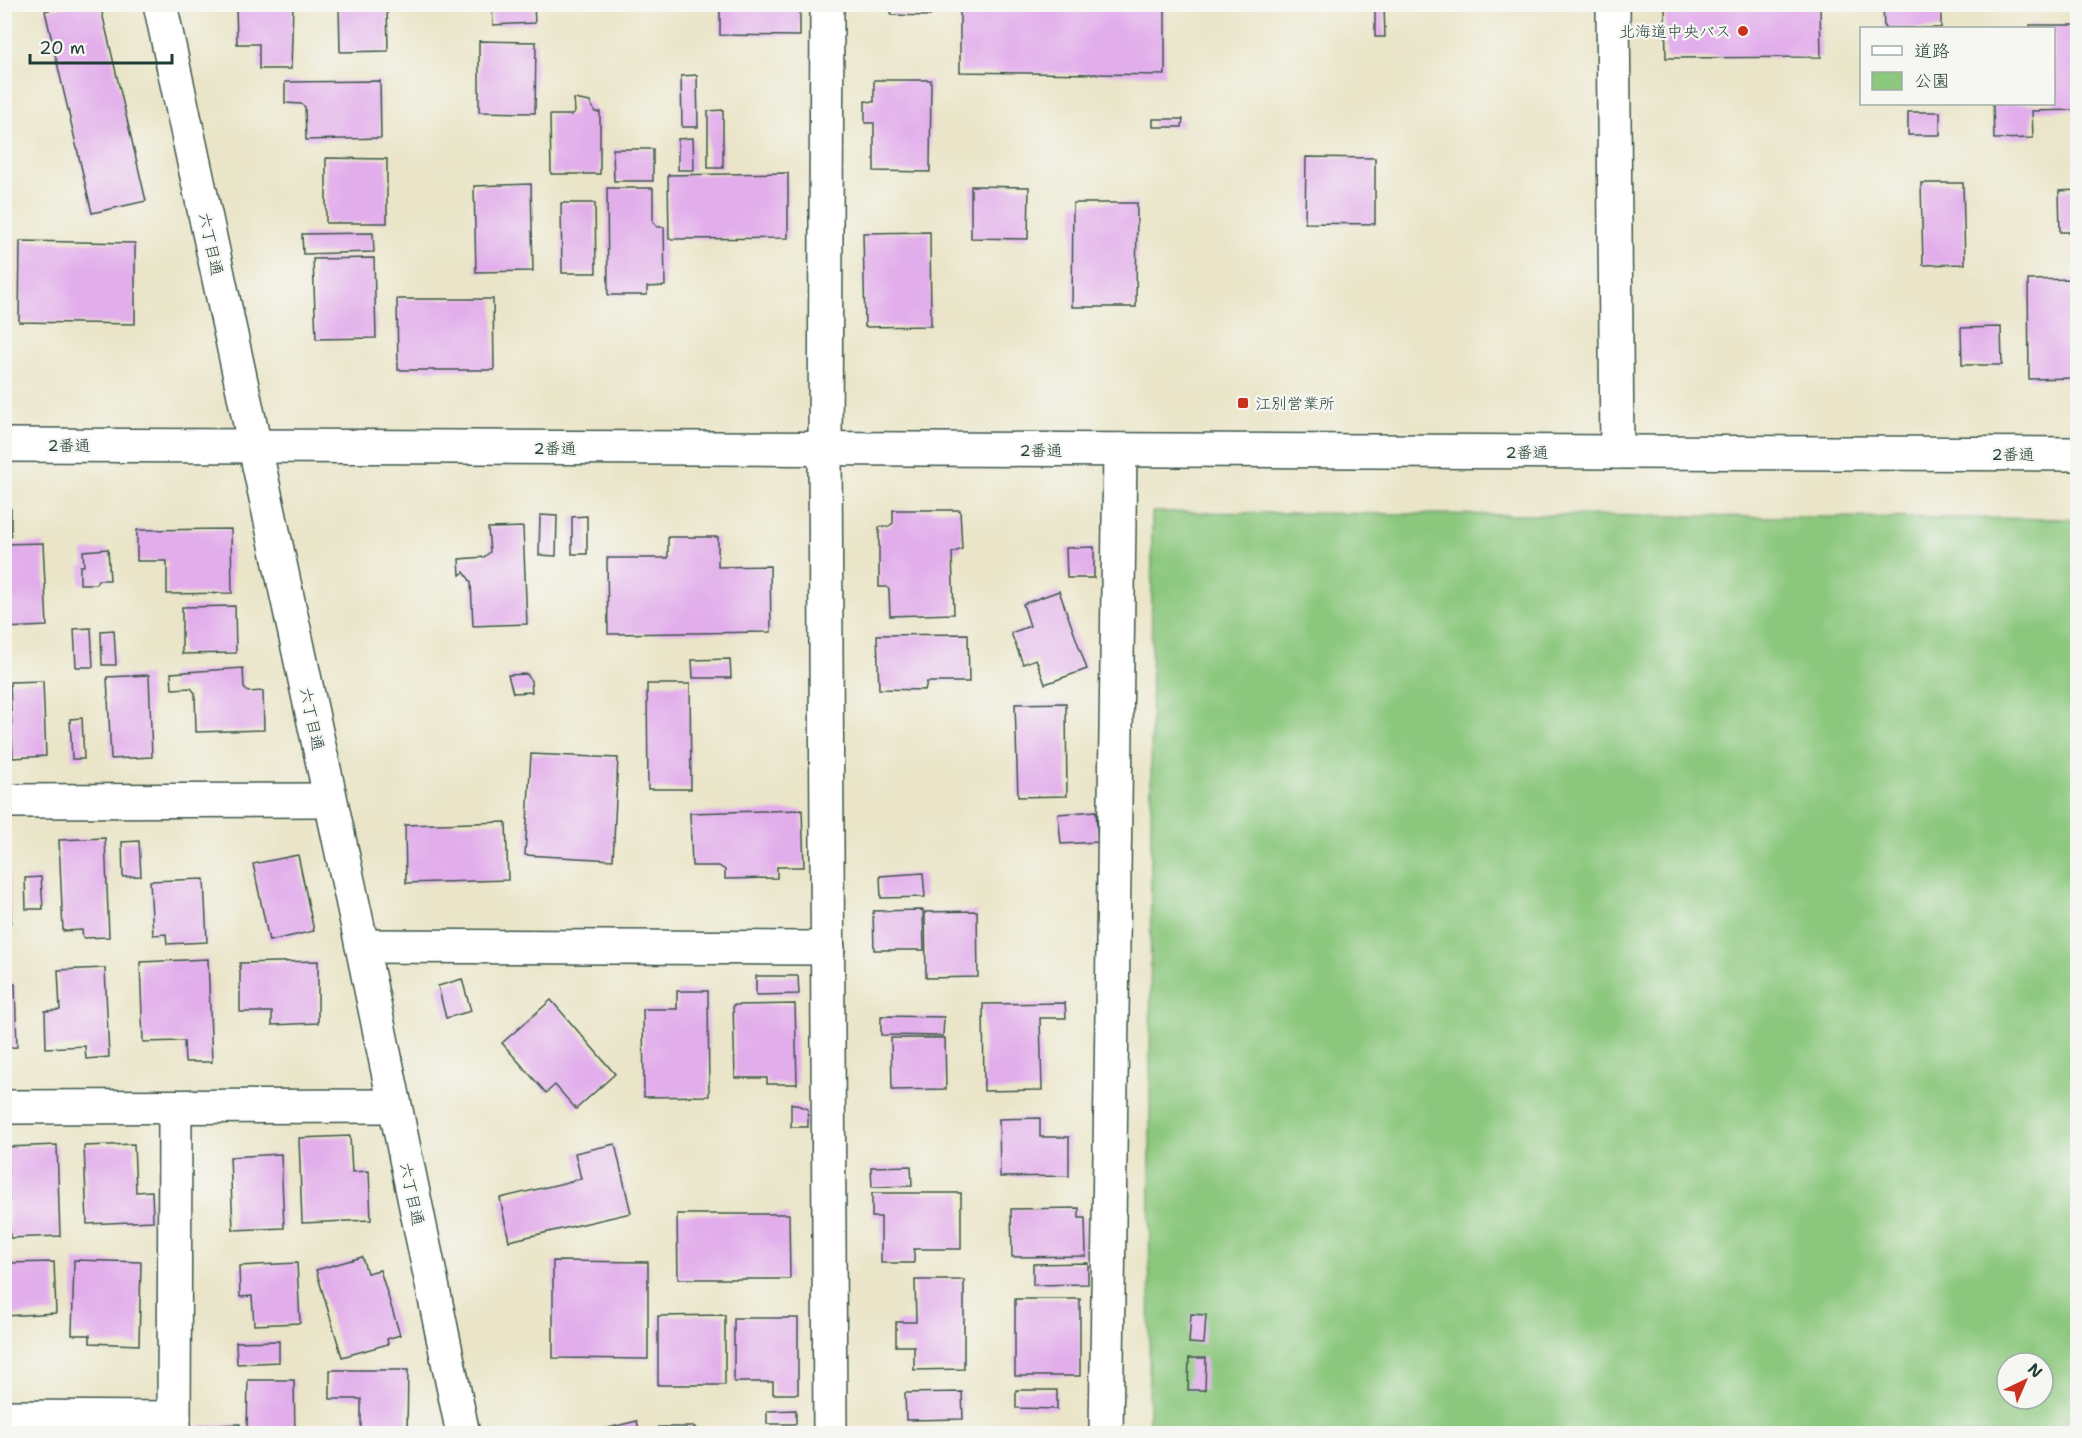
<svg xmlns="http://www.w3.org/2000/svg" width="2082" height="1438" viewBox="0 0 2082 1438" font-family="'Shantell Sans','Klee One',sans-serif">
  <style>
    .green { fill: #8bc77d; stroke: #558258; stroke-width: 1.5; fill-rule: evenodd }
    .building { fill: #e2adeb }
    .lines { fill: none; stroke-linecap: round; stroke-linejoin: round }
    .minor-casing { stroke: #3d564a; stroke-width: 36 }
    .tertiary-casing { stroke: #3d564a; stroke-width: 36 }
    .minor { stroke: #fff; stroke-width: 33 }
    .tertiary { stroke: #fff; stroke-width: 33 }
    .poi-dot { fill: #c8321e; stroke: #f6f6f2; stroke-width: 2 }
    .labels { text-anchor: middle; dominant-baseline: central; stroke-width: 4.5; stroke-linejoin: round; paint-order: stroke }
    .poi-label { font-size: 16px; fill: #1f3d34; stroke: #f6f6f2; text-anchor: end }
    .street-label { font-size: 16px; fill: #1f3d34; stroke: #f6f6f2 }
  </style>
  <rect width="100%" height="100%" fill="#f6f6f2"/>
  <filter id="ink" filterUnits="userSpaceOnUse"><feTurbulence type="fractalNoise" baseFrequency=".0167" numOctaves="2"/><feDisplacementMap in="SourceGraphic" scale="12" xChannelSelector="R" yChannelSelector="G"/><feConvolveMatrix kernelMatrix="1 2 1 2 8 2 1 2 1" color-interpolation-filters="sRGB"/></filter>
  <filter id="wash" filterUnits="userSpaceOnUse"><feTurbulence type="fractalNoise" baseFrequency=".008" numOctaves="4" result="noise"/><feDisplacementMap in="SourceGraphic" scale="24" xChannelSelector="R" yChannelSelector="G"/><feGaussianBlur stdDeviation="1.35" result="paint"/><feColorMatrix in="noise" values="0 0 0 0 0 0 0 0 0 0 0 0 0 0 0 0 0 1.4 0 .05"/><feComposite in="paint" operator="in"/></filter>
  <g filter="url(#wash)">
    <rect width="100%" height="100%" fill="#eae5c8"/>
    <path class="green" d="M1152,512L2077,519V1433L1149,1434ZM2007,1363H2043V1399H2007Z"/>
    <g id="blocks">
      <g class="building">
        <path d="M71,4H100L146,201L92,213L45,11Z"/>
        <path d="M236,4H293L291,69H259V44H237Z"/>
        <path d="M339,4H387L388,51L340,52Z"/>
        <path d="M720,4H800V36L720,35Z"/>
        <path d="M892,4H930V16L891,15Z"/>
        <path d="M960,4H1165V75L960,72Z"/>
        <path d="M1820,4L1821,57L1666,58L1665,6Z"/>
        <path d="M1883,4H1941V28H1884Z"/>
        <path d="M492,5H534L535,23L493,25Z"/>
        <path d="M1375,6H1384L1385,37H1375Z"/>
        <path d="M2030,25H2078V110L2032,111L2033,138L1994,139L1993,104H2054V28H2030Z"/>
        <path d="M479,41L536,42L535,113L479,112Z"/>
        <path d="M697,75L698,127H682L681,76Z"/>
        <path d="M874,80H931L930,172L874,171V123H865V101L874,102Z"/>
        <path d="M380,81L381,138L306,140L305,107L301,104L285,103V82Z"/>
        <path d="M574,99L590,102L595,112H600V174H551L550,115H572L575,112Z"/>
        <path d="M723,110V168H708V111Z"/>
        <rect x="1908" y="112" width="32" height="23"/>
        <path d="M1153,119H1183L1182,127H1153Z"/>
        <path d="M693,138L694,170H678V139Z"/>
        <path d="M613,149H653V181H614Z"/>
        <path d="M1306,157L1375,158V224L1305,223Z"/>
        <path d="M326,158L387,159V223H326Z"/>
        <path d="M788,173V238L669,239L668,175Z"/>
        <path d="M1921,183H1963L1965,264L1923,265Z"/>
        <path d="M531,184L533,271L476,272L474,186Z"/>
        <path d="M971,186L1029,187L1028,239L971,238Z"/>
        <path d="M607,188H653V222L657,227H664L665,286L647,287V295H608Z"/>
        <path d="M2078,190V232H2060L2059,191Z"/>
        <path d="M561,203H595L596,273H562Z"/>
        <path d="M1073,203H1137L1136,307H1072Z"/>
        <path d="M930,232L931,326L865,327L863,233Z"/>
        <path d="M373,233L374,252L303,254L302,234Z"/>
        <path d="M20,241L135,243V324L19,322Z"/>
        <path d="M374,258L376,338L316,339L313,259Z"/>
        <path d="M2074,279L2075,378L2029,379L2028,280Z"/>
        <path d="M397,299H493L494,370H398Z"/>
        <path d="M2001,327L2002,365H1962L1961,328Z"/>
        <rect x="4" y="509" width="7" height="28"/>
        <path d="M893,510H960L962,549L952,553L954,614L890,616L889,590L887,587H879V527H888L893,523Z"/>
        <path d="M540,515L557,516L556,556L539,555Z"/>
        <path d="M587,516V554H572V517Z"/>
        <path d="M523,527L527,624L473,626L471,582L464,572L460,575L459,559L484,557L490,552L488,528Z"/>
        <path d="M231,529L232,593L167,594V561H137V530Z"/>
        <path d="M668,537H718V567L770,566L771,632L608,634L607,558H668Z"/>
        <path d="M43,543L47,626L4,628V544Z"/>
        <path d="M1094,547V578H1067L1066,548Z"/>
        <path d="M108,549L110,580H98L96,584H80V566H84L83,551Z"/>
        <path d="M1059,591L1087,669L1045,684L1036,659L1023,664L1011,633L1030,626L1023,604Z"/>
        <path d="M235,606L236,653L182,654V607Z"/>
        <path d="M91,628L93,667H76L74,629Z"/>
        <path d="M114,630L116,665H102L101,631Z"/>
        <path d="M968,634L969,682H927L925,690L879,689L877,635Z"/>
        <path d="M730,659L731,678H693L692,660Z"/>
        <path d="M243,668L244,688L248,692L263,691L264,730L196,732L195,693L191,688L172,689L171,673Z"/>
        <path d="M527,674L531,681L532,692L513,693L508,675Z"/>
        <path d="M149,675L152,757L111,759L107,677Z"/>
        <path d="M43,681L46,756L13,758L10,682Z"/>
        <path d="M647,684H690L691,789H648Z"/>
        <path d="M1066,703L1067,796L1018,797L1015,704Z"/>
        <path d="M82,718L84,759H72L70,719Z"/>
        <path d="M531,754L618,758L613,860L525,855Z"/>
        <path d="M802,810L804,867H777V878L725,879V870L719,866H692L690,813Z"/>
        <path d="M1096,811L1098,842L1061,844L1058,814Z"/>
        <path d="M506,822L508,880L406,883L405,825Z"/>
        <path d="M4,833H7L11,922H4Z"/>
        <path d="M105,838L109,937L83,938L82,930L63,931L59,840Z"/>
        <path d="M139,841L141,876L123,877L122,842Z"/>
        <path d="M298,855L314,931L269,941L253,864Z"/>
        <path d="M923,873L925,897L881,898L880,876Z"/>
        <path d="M41,877L43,909H26L25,878Z"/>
        <path d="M204,879L207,942L167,944L166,934L153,935L150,881Z"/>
        <path d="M923,910L924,950H874L873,911Z"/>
        <path d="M977,911L978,977L926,978L925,912Z"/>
        <path d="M208,959L212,1062H185L184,1041L143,1042L140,962Z"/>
        <path d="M318,961V1023L272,1025V1012H240V963Z"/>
        <path d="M105,968L109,1057L86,1059L85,1046L46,1048L45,1011L60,1010L58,970Z"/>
        <path d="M756,976H798L799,994L756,995Z"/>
        <path d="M462,979L471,1011L446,1018L438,986Z"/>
        <path d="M15,984L17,1047L4,1048V985Z"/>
        <path d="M677,991H708L709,1096L644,1097L643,1009H677Z"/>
        <path d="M551,1000L615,1074L576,1109L555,1085L546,1093L502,1043Z"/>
        <path d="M1065,1003L1066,1018H1040L1042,1090L984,1091L983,1004Z"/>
        <path d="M795,1004L797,1084H767V1078H735L733,1005Z"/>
        <path d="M881,1016L944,1017L943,1036L881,1035Z"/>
        <path d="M891,1038H945L946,1089L892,1090Z"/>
        <path d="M791,1103L808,1109V1127H791Z"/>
        <path d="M1040,1118V1137H1069V1176L1000,1177L999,1119Z"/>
        <path d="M350,1136L352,1172L369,1171L371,1220L302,1223L299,1138Z"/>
        <path d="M134,1144L136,1192L152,1191L153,1221L87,1224L84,1146Z"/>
        <path d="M615,1144L631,1213L509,1241L500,1198L581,1179L575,1153Z"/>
        <path d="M57,1145L60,1236L10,1238L7,1147Z"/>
        <path d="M281,1154L284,1228L233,1230L230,1157Z"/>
        <path d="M911,1166L912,1186L872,1187L871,1167Z"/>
        <path d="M872,1193H961V1249H914V1263H881V1217H872Z"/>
        <path d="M1079,1208V1218H1085L1086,1256L1012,1257L1011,1209Z"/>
        <path d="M677,1214H789L790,1279H678Z"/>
        <path d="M362,1257L367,1273L380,1270L400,1335L387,1339L388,1344L342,1357L316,1270Z"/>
        <path d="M74,1260L141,1262L139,1345L90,1343V1335H72Z"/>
        <path d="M553,1261L648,1262V1359L553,1358Z"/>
        <path d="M54,1262L56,1313L4,1316V1263Z"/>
        <path d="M297,1263L300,1323L254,1325L252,1296L240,1297L239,1266Z"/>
        <path d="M1088,1263V1284L1033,1285V1264Z"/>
        <path d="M915,1280H964V1369L914,1370V1346H896V1322H916Z"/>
        <rect x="1015" y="1299" width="65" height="77"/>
        <path d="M1191,1314L1206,1315L1204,1344L1189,1343Z"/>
        <path d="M725,1315V1385H658V1316Z"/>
        <path d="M734,1318H798V1394H773V1382H734Z"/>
        <path d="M279,1341V1362L237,1364L236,1342Z"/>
        <path d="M1189,1358H1206L1205,1390H1188Z"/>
        <path d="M330,1370H408L407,1434H361V1399H330Z"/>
        <path d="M248,1380H294L295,1434H247Z"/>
        <path d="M1016,1390H1057V1409L1016,1408Z"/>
        <path d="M962,1392L963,1419L906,1420L905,1393Z"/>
        <path d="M796,1410V1424H767V1411Z"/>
        <path d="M637,1421L640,1434H587V1433Z"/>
        <path d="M240,1424L241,1434H202L201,1426Z"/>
        <rect x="658" y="1427" width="37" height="7"/>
      </g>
    </g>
  </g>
  <g filter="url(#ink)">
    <use href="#blocks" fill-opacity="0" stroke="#3d564a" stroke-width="1.5"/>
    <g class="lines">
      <defs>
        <g id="minor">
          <path d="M827,4L825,449L830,1434"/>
          <path d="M1613,4L1617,452"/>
          <path d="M4,801L329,800"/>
          <path d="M362,946L828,948"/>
          <path d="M4,1107L394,1106"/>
          <path d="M4,1417L174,1418"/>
          <path d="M174,1434L175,1107"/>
          <path d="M1106,1434L1120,450"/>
        </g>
        <g id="tertiary">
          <path d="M160,4L362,946L463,1434"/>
          <path d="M4,445L2078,454"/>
        </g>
      </defs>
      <use href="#minor" class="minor-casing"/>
      <use href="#tertiary" class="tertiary-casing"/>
      <use href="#minor" class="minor"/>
      <use href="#tertiary" class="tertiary"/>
    </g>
  </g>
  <g class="poi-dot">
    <circle cx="1743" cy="31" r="6"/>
    <rect x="1237" y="397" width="12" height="12" rx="3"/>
  </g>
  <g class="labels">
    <g class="poi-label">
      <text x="1731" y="31">北海道中央バス</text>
      <text x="1255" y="403" text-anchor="start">江別営業所</text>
    </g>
    <g class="street-label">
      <text transform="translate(211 244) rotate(78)">六丁目通</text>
      <text x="69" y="445">2番通</text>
      <text x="555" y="448">2番通</text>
      <text x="1041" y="450">2番通</text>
      <text x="1527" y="452">2番通</text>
      <text x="2013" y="454">2番通</text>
      <text transform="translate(312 719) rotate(78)">六丁目通</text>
      <text transform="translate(412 1194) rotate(78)">六丁目通</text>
    </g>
  </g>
  <rect width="2082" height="1438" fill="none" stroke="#f6f6f2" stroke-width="24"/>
  <rect x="1860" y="27" width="195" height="78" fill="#f6f6f2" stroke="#a0aca6" stroke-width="1.5"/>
  <rect x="1872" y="46" width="30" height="9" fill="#ffffff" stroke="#a0aca6" stroke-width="1.5"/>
  <text x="1914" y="57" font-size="18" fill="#1f3d34">道路</text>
  <rect x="1872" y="72" width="30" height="18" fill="#8bc77d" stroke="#a0aca6" stroke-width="1.5"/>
  <text x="1914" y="87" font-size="18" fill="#1f3d34">公園</text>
  <g transform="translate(2025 1381) rotate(44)"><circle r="28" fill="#f6f6f2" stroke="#a0aca6" stroke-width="1.5"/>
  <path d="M0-4.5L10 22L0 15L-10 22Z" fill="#c8321e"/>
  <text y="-9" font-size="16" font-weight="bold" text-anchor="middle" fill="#1f3d34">N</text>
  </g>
  <path d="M30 54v9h142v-9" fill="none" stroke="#1f3d34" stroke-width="3"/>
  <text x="39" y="54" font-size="18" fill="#1f3d34" stroke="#f6f6f2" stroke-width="4.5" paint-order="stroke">20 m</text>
</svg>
